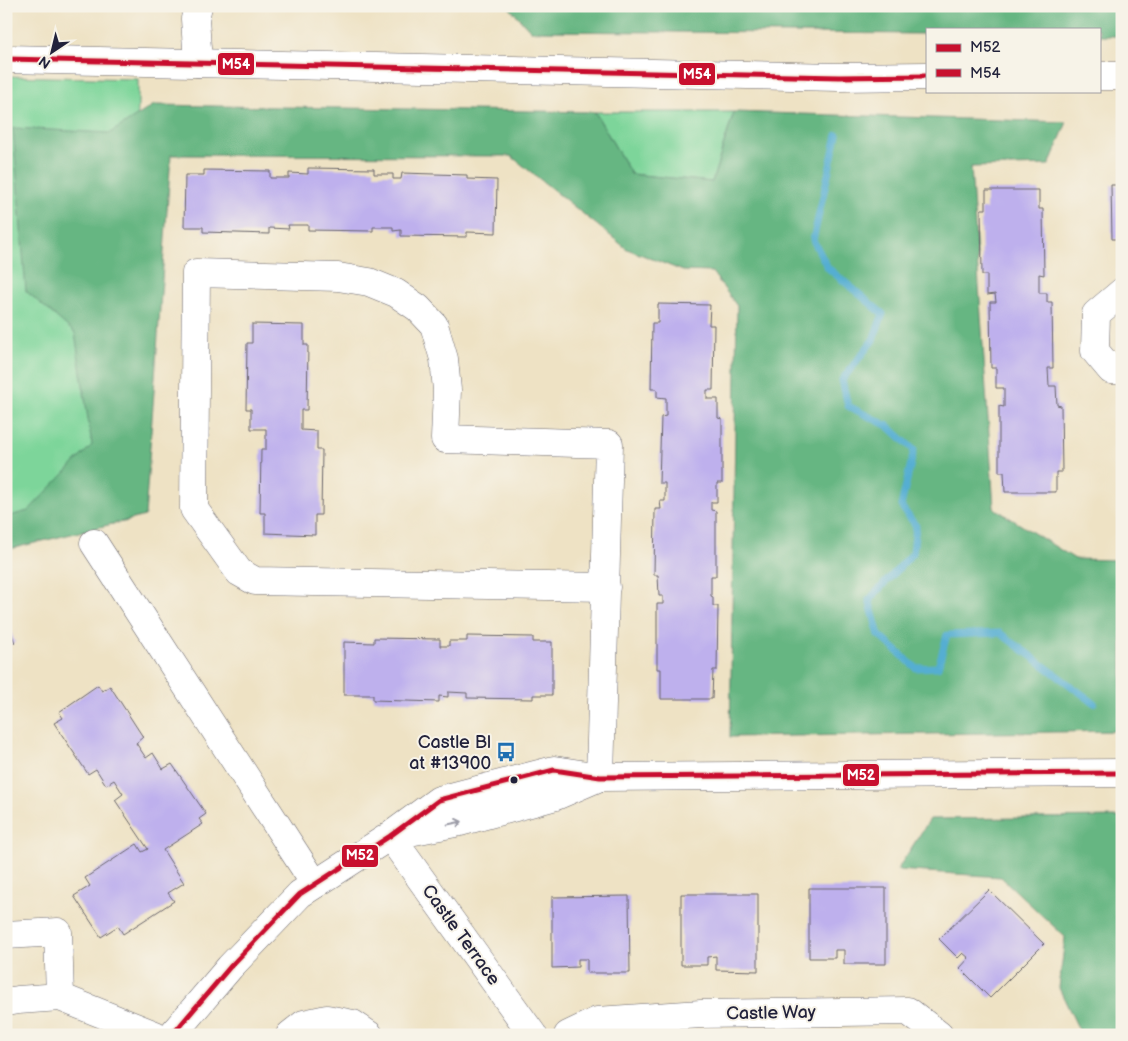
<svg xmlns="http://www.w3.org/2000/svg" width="1128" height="1041" viewBox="0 0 1128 1041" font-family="'Balsamiq Sans',sans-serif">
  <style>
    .green { fill: #7dd59a; stroke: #507c6a }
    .forest { fill: #66b682; stroke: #446c5e }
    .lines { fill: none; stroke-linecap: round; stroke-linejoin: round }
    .stream { stroke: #54aed2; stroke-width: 7 }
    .building { fill: #beb0ed }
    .minor-casing { stroke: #69656b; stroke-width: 29 }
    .minor { stroke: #fff; stroke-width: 28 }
    .bus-1-casing { stroke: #f7f3e8; stroke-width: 9 }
    .bus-2-casing { stroke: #f7f3e8; stroke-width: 9 }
    .bus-1 { stroke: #c8102e; stroke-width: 5 }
    .bus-2 { stroke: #c8102e; stroke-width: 5 }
    .oneway { stroke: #9c9ca7 }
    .bus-dot { fill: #22223b; stroke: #f7f3e8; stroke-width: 2 }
    .labels { text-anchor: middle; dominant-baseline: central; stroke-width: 4; stroke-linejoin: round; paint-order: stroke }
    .poi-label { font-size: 18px; fill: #22223b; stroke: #f7f3e8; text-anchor: end }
    .street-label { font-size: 18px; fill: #22223b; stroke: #f7f3e8 }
    .line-badge { stroke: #f7f3e8; stroke-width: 2 }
    .badge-label { font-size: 14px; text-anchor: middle; font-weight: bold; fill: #fff }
  </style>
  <rect width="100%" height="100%" fill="#f7f3e8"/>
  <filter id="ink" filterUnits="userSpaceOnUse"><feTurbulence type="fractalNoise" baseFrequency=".02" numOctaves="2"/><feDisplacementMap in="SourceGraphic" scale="10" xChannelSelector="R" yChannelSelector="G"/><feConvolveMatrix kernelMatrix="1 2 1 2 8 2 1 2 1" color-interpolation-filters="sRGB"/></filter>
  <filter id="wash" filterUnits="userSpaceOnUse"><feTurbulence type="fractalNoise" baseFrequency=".0096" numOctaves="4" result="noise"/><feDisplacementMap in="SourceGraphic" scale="20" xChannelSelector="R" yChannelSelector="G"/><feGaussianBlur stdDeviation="1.12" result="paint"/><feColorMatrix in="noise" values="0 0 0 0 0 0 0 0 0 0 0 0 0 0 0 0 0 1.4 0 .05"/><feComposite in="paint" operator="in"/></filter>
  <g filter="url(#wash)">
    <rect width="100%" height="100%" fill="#eee2c4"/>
    <g class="green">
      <path d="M6,76L138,79V102L129,521L6,543Z"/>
      <path d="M595,112H734L712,182L631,174Z"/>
    </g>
    <g class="forest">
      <path d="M508,6H1122V36H1099V29H927V34L531,31Z"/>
      <path d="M154,105L595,112L631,174L712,182L734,112L1067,122L1049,165L971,167L994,508L1075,559L1122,560V731L730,737L737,306L712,272L683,271L627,249L511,156L171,155L145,516L6,550V517L28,511L92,445L75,333L26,291L13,128L110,133Z"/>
      <path d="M1122,817V1035H1079L1080,1032L1059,988L1065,937L1001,877L897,870L930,819Z"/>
    </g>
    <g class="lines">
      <path class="stream" d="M837,135L813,240L828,268L883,314L873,340L842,380L848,406L888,426L914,450L901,506L916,526L913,553L869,600L879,635L916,668L938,667L947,635L1000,633L1094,703"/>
    </g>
    <g id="blocks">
      <g class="building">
        <path d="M308,168L374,169V174H393V179H401L402,173L467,175V179L497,180L496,233L467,232V237L401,236V230L393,231V227H373V231L308,230V225H288L289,229L269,228V234L203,232V227H184L185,175H204V170L270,171V178H289V173L308,174Z"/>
        <path d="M1111,185H1122V239H1112Z"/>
        <path d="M986,190H1039V209H1043L1044,275L1039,274V293H1047V302H1052L1053,368H1048L1049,386H1056L1057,405L1061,406L1062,472H1056V492H1005L1004,472H999V406L1004,407V388H996V368H991L990,302H996L995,294L987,295V275H982L981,209H986Z"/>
        <path d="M658,304L710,305L709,325H714L713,390H707V399H718V418L722,419V483H717V502H711V510L716,511V576H711V596L713,597V606H718L717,670H713L712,699H661V669H657V604H663V596H659L658,575H654L655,509H661L660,501H665V483H659L661,417L666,416V398L657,397V389H651L652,323H658Z"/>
        <path d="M252,324L304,325V345H308L307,410H301V430L317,431V450H322L321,515H315V535L265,533V513H260L261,449H266V429H251V409H246L247,343H252Z"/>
        <path d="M6,618L15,643L6,645Z"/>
        <path d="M467,636L533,637V642H552V695H533V699L467,698V693L448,692V697L439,696V702L373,700V695H344V642L374,643V638L440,639V646H449V641H467Z"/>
        <path d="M98,685L102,691L110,686L143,737L136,743L146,758L153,753L163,769L172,764L206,814L199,819L203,824L163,850L184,883L168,893L174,901L123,934L118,926L101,937L74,896L90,886L85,878L137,844L142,852L148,849L115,800L123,794L114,780L106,785L96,769L88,774L54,723L63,718L59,712Z"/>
        <path d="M6,813L11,827L6,829Z"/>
        <path d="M809,888H886V964H844V950H835V958H809Z"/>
        <path d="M989,890L1044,944L990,998L960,968L969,958L963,953L958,958L939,939Z"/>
        <path d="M681,894H758V971L716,970V956L707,957V965H681Z"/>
        <path d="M629,896L630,973H587V959H578V967L552,968V897Z"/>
      </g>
    </g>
  </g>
  <g filter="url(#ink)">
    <use href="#blocks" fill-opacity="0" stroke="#69656b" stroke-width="1"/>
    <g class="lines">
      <defs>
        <g id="minor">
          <path d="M6,59L839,77L927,76"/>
          <path d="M198,63L195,19L198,6"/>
          <path d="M1099,76H1122"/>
          <path d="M1122,292L1096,314L1095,351L1111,370H1122"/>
          <path d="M94,543L315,884"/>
          <path d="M600,777L609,444L445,439L447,390L444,359L434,325L418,308L396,293L369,282L338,277L196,273L194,509L239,572L255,581L606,587"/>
          <path d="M399,834L460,822L556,796L600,777"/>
          <path d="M390,836L533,1035"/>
          <path d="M6,935L58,932L60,997"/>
          <path d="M6,1002L18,1000L60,997L155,1035"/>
          <path d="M172,1035L230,967L300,894L390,836L439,800L554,770L600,777L1122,773"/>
          <path d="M290,1035L304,1024L327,1019L353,1024L369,1035"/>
          <path d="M568,1035L597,1021L701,1014L908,1011L939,1035"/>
        </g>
      </defs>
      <use href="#minor" class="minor-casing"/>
      <use href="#minor" class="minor"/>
      <defs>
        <path id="bus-1" d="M172,1035L230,967L300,894L390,836L439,800L554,770L600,777L1122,773"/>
        <path id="bus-2" d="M6,59L839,77L927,76"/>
      </defs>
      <use href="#bus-1" class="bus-1-casing"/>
      <use href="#bus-2" class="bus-2-casing"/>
      <use href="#bus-1" class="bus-1"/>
      <use href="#bus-2" class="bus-2"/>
    </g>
    <defs><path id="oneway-shaft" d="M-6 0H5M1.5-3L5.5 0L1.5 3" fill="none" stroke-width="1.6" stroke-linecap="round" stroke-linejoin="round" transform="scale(1.25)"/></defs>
    <use class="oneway" href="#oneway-shaft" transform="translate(455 823) rotate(-12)"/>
  </g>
  <defs>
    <symbol id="bus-bare" viewBox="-9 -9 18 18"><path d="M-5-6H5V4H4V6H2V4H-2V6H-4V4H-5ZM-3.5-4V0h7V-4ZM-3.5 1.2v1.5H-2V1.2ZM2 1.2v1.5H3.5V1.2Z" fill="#1f6fb2" stroke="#f7f3e8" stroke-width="2.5" paint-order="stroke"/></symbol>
  </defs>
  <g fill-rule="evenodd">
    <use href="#bus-bare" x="492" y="738" width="28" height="28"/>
  </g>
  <circle class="bus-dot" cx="514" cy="780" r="4.5"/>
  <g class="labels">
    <g class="poi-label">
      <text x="491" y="742">Castle Bl<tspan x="491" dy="21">at #13900</tspan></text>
    </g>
    <g class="street-label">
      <text transform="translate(461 935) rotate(54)">Castle Terrace</text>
      <text transform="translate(771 1013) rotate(-1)">Castle Way</text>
    </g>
  </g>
  <g class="line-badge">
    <rect x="217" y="52" width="38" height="24" rx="5" fill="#c8102e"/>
    <rect x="678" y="62" width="38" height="24" rx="5" fill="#c8102e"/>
    <rect x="842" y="763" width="38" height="24" rx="5" fill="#c8102e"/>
    <rect x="341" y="844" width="38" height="24" rx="5" fill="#c8102e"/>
  </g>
  <g class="badge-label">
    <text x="236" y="69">M54</text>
    <text x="697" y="79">M54</text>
    <text x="861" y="780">M52</text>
    <text x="360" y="860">M52</text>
  </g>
  <rect width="1128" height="1041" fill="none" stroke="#f7f3e8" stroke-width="25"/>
  <rect x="926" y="28" width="175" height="65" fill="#f7f3e8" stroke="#a29fa3"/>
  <rect x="936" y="44" width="25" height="8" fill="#c8102e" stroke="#a29fa3"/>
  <text x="970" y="52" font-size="15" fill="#22223b">M52</text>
  <rect x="936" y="69" width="25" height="8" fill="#c8102e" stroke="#a29fa3"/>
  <text x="970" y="78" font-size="15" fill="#22223b">M54</text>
  <g transform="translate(52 52) rotate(215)" stroke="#f7f3e8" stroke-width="4" paint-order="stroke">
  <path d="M0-4L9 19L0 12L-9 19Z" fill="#22223b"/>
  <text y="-8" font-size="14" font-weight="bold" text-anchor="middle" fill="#22223b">N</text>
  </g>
</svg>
